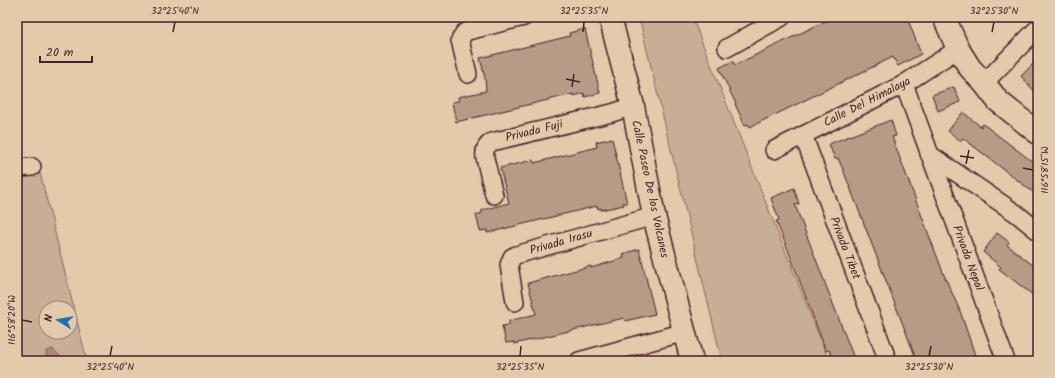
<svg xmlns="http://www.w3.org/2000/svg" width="1055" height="378" viewBox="0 0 1055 378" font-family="Kalam,sans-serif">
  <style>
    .green { fill: #c9ae96; stroke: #8a6660; fill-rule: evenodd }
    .water { fill: #a8897b; stroke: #825f5b }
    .building { fill: #b89b87; stroke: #4a1f2b }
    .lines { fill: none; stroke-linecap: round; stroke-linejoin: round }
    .street-casing { stroke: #4a1f2b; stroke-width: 20 }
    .secondary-casing { stroke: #4a1f2b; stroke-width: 25 }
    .street { stroke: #e2caab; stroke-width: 17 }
    .secondary { stroke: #e2caab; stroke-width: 22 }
    .ticks { fill: none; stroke: #4a1f2b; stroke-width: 1.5 }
    .labels { text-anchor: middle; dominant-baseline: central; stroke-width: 4; stroke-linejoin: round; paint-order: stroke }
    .street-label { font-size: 12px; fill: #4a1f2b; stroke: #e2caab }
    .neatline { fill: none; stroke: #4a1f2b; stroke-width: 1.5 }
    .ticks-label { font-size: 10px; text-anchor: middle; fill: #4a1f2b }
  </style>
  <rect width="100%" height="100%" fill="#e2caab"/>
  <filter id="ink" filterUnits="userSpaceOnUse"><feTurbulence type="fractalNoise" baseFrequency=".025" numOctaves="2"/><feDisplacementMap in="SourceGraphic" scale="8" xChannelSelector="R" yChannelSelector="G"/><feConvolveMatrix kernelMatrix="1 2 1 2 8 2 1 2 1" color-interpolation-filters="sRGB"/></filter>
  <g filter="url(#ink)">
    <g class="green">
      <path d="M639,17H692L829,361H722Z"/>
      <path d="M40,173L87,361H17V180ZM46,308H70V332H46Z"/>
    </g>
    <path class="water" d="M53,349L65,361H46V351Z"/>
    <g class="building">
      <path d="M834,17H907L921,54L898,66L893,57L750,127L748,124L745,126L735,104H736L719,68L733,61L735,65Z"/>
      <path d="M585,29L600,93L585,97L584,93L574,96L573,94L456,122L452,102L459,101L458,97L486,91L485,78L480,58L570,36L569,33Z"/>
      <path d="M1038,59V95L1021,76Z"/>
      <path d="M954,87L960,102L938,111L932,95Z"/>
      <path d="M963,112L981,127L983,124L1038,166V196L963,138L961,141L948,131Z"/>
      <path d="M891,120L896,136L892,137L944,275L960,311L977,361H917L844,172L838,158L835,159L829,144Z"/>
      <path d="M612,138L627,203H623L624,205L601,210V208L598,209L597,206L495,231L487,233V230L480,231L476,215L482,213V210L509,203L500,168L533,160L534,163L597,147L596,142Z"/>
      <path d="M794,188L799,204L795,205L855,361H833L829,350L826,351L788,250L776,221L779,220L771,198Z"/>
      <path d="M997,233L1009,242L1007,245L1038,269V299L999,269L1001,267L983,252Z"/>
      <path d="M639,249L655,314L625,321L624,318L514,344V342L506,343L502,326L509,325V321L536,314L528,283L591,266V268L624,258L623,254Z"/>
    </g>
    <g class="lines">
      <defs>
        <g id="street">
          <path d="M727,48L782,17"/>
          <path d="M468,74L460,40L464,33L468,31L524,17"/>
          <path d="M984,83L1038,28"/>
          <path d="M904,84L1006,361"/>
          <path d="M803,135L888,361"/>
          <path d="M774,150L904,84L958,49"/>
          <path d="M929,154L1017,214L1038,231"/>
          <path d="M17,168L32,167"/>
          <path d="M494,195L485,158C484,151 485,146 492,142L612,113L633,106"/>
          <path d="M515,302L509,265L512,257L516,255L654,216"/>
          <path d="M579,361L685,332"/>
        </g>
        <g id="secondary">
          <path d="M610,17L633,106L654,216L692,361"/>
          <path d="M944,17L958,49L970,68L984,83L998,101L1038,133"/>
        </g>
      </defs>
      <use href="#street" class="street-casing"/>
      <use href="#secondary" class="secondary-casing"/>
      <use href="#street" class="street"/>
      <use href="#secondary" class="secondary"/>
    </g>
  </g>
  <path class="ticks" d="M173,32L175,22M583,32L584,22M992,32L994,22M566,79L580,82M572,87L574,74M960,156L974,158M966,164L969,150M1023,168L1033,170M22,320L32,322M110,356L112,346M520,356L521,346M929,356L931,346"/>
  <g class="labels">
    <g class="street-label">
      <text transform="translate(867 102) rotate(-27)">Calle Del Himalaya</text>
      <text transform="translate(534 131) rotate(-14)">Privada Fuji</text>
      <text transform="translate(650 189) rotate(78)">Calle Paseo De los Volcanes</text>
      <text transform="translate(561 242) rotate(-16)">Privada Irasu</text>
      <text transform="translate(845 248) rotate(69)">Privada Tibet</text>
      <text transform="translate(968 258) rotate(70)">Privada Nepal</text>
    </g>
  </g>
  <rect width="1055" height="378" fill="none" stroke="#e2caab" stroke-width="44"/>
  <g transform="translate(58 320) rotate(281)"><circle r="19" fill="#e2caab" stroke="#a58678"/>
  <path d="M0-3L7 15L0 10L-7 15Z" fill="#1f6fb2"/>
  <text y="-6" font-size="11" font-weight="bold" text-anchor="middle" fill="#4a1f2b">N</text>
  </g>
  <path d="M40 56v6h52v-6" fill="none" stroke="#4a1f2b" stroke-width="2"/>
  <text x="46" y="56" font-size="12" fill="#4a1f2b" stroke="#e2caab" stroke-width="3" paint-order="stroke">20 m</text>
  <rect x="22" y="22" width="1011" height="334" class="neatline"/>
  <g class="ticks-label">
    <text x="175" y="14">32°25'40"N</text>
    <text x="584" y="14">32°25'35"N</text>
    <text x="994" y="14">32°25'30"N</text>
    <text transform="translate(1044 170) rotate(-90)" y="4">116°58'15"W</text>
    <text transform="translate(11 320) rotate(-90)" y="4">116°58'20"W</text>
    <text x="110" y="370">32°25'40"N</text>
    <text x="520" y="370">32°25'35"N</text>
    <text x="929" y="370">32°25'30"N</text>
  </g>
</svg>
